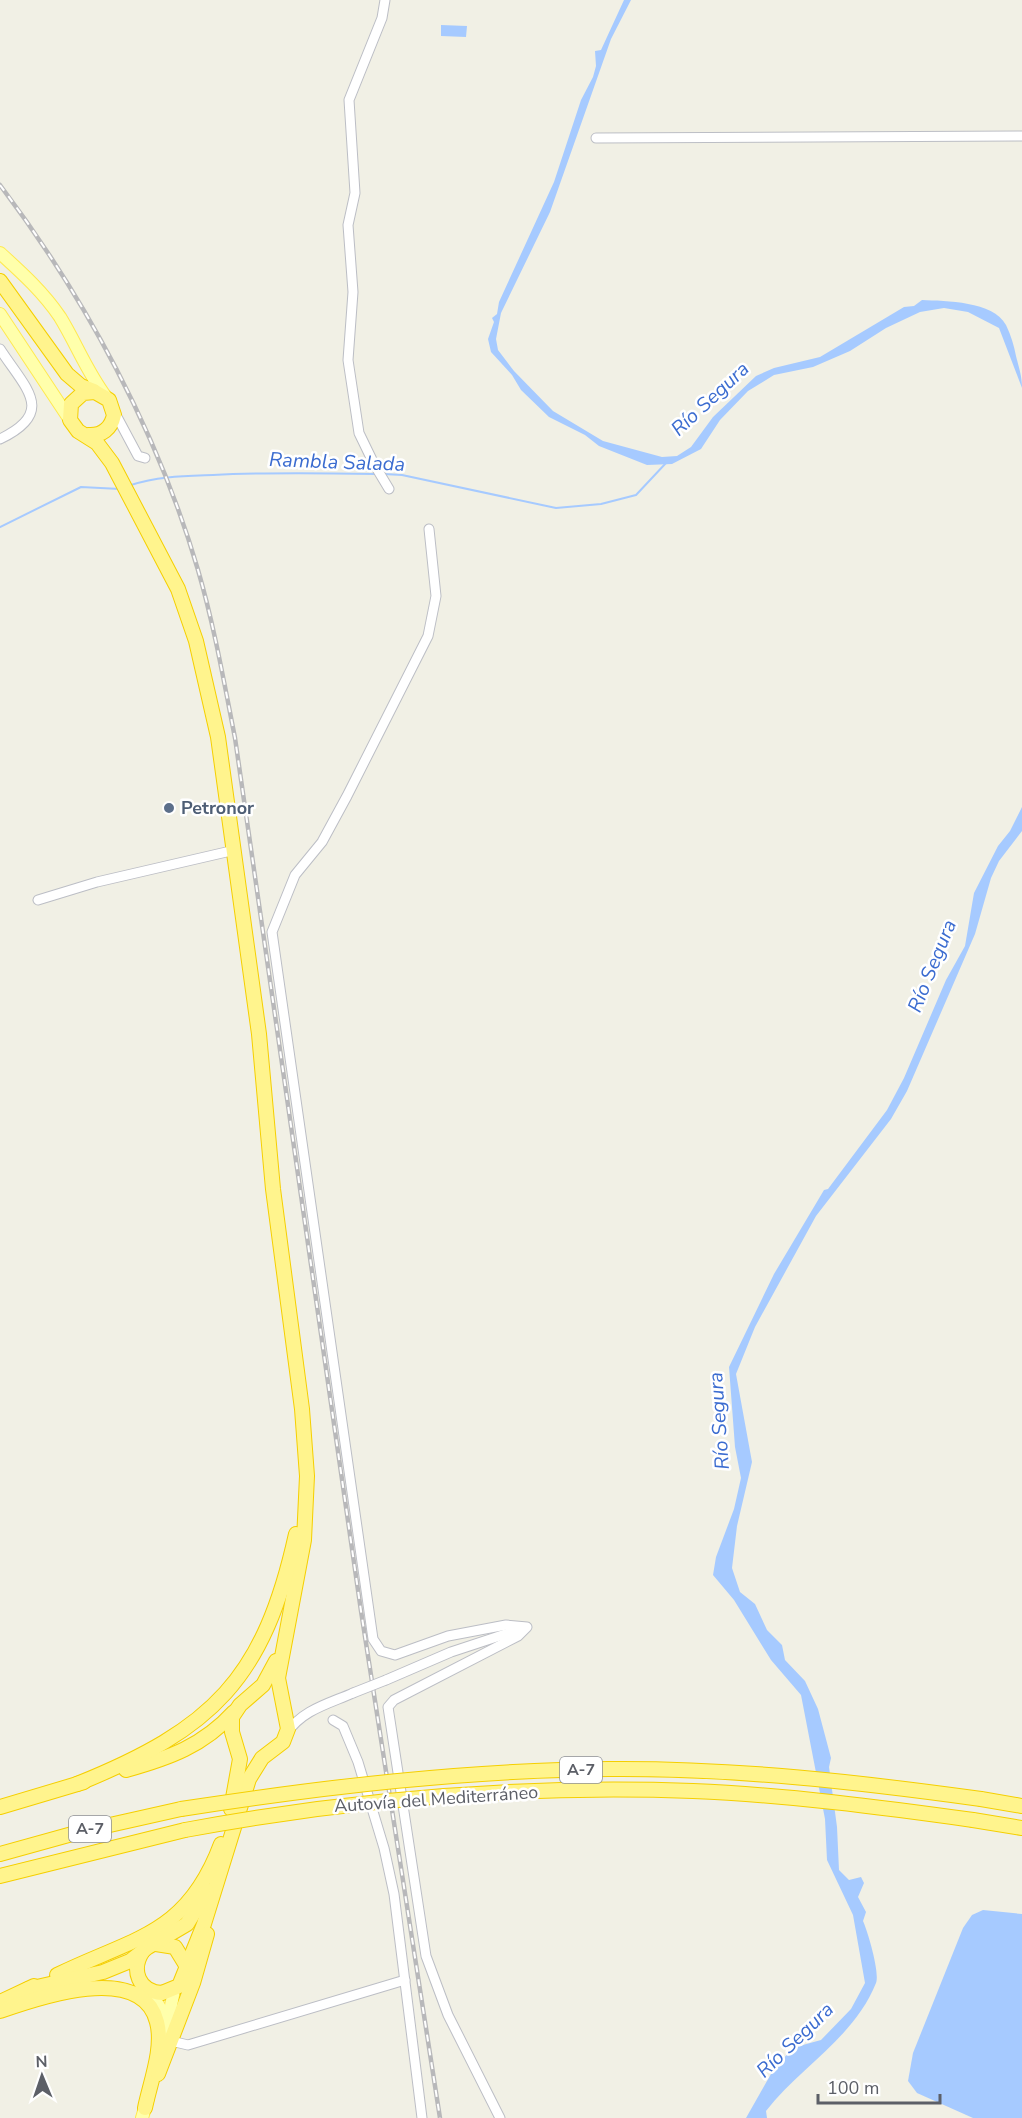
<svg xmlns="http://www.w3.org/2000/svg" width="1022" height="2118" viewBox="0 0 1022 2118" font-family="'Nunito Sans',sans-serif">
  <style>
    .water { fill: #a6caff }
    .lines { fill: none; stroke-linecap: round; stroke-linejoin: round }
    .stream { stroke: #a6caff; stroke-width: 2 }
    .minor-casing { stroke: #bcbec5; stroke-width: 11 }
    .major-casing { stroke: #ffe94f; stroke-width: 14 }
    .highway-casing { stroke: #f5cf00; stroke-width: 16 }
    .minor { stroke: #fff; stroke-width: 9 }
    .major { stroke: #ffffab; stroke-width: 12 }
    .highway { stroke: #fff48d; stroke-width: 14 }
    .rail-casing { stroke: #b8b8ba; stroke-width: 4.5 }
    .rail { stroke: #fff; stroke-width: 2; stroke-dasharray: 7; stroke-linecap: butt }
    .minor-bridge-casing { stroke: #bcbec5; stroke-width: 11; stroke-linecap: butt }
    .highway-bridge-casing { stroke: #f5cf00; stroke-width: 16; stroke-linecap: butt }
    .minor-bridge { stroke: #fff; stroke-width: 9 }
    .highway-bridge { stroke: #fff48d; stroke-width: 14 }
    .service-dot { fill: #5c6f8a; stroke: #fff; stroke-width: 2 }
    .labels { text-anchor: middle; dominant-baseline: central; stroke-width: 5; stroke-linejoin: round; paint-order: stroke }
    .shield { fill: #fff; stroke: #8d8f95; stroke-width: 1.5 }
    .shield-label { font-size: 16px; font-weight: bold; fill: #5c5f67 }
    .service-label { font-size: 18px; font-weight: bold; fill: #4e5e75; stroke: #fff; text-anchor: start }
    .street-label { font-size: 18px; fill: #5c5f67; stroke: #fff }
    .water-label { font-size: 20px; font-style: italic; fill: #3b6cd0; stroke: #fff }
  </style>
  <rect width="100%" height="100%" fill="#f1f0e5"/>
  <g class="water">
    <path d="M624,0H631L611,39L550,212L501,313L496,339L498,350L514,371L553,411L603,441L662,457L677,456L691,447L713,417L756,376L774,368L820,357L904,307L914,306L922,300C946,301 993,301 1006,325C1011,335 1014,346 1016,356C1019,368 1022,376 1022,388L999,328L968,312L944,308L920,312L886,328L850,351L813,367L774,375L748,391L720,420L701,449L672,464L647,465L599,446L585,435L549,417L521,390L512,375L491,352L488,339L494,322L492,318L497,314L499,302L554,182L581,100L593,77L596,66L595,51L601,50Z"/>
    <path d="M441,25L467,26L466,37L441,36Z"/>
    <path d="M1022,807V831L999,861L991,878L975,934L907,1091L891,1119L816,1216L755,1327L736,1374L752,1462L737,1526L732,1568L740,1592L755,1604L767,1630L782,1645L785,1660L805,1681L818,1709L831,1758L829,1767L837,1827L839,1870L849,1880L861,1877L864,1883L858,1897L866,1912L863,1921C868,1932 880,1973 876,1983C854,2038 801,2066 766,2111L767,2118H746L771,2074L792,2048L821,2040L851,2009L865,1983L853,1915L827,1860L825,1819L801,1695L771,1660L734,1600L713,1575L716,1557L734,1509L741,1478L735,1447L729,1367L774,1274L824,1190L828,1189L887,1110L904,1078L946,980L965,946L974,893L998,846L1010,831Z"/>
    <path d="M983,1910L1022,1914V2118H973L917,2093L908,2081L913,2053L963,1928L972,1915Z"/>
  </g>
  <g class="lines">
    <g class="stream">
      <path d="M384,474L402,475L556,508L601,504L636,495L666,463"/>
      <path d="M131,485C158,476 185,476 213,475C268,472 321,473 376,474"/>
      <path d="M0,527L81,487L120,489"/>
    </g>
    <defs>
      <g id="minor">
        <path d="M385,0L382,18L349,100L355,193L348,225L353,292L348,360L359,433L374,464L389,489"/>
        <path d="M596,138L1022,136"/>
        <path d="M0,349C25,388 57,412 0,439"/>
        <path d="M115,413L138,456L145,458"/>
        <path d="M429,529L436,596L428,636L347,796L322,842L295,875L272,932L373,1639L381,1651L395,1655L448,1636L506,1625L527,1627L518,1636L394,1700L388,1707L426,1956L448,2015L500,2118"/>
        <path d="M38,900L97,882L235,850"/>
        <path d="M386,1680L451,1652L524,1628"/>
        <path d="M333,1720L343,1726L358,1762L384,1848L394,1894L422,2118"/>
        <path d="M287,1733C302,1710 328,1704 353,1693"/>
        <path d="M171,2041L188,2045L405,1980"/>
      </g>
      <g id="major">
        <path d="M0,253C22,273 43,292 60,317C76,343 87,372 106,397"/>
        <path d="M0,314L70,420"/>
        <path d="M150,1991L163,2013L165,2028"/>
        <path d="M165,2038L174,1990"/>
        <path d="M142,2118L148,2098"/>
      </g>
      <g id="highway">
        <path d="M0,281L67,374L81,386L94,391"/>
        <path d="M88,435C102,436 111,429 114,415L109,400L95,392L83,393L71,404L70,420L78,431L97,443L112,463L178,589L196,641L218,737L259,1034L273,1189L302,1409L307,1476L304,1540L278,1678L288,1729L283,1742L262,1758L249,1779L204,1924L179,1986L162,1993C139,1992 130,1970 143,1951"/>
        <path d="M126,1770C169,1758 203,1746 234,1712"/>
        <path d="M77,1784C213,1729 264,1679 296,1534"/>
        <path d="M981,1799L1022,1806"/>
        <path d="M0,1807L84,1782"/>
        <path d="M231,1809L240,1759L232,1732V1717L240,1705L263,1685L276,1661"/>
        <path d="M973,1820L1022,1828"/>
        <path d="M0,1854L83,1831L181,1809"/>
        <path d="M0,1876L185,1830"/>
        <path d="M156,1944L175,1947L186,1965"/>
        <path d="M57,1975C135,1937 187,1935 221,1844"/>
        <path d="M28,1989L103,1972L130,1961L148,1947L187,1924L207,1891"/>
        <path d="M0,2002L34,1986"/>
        <path d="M0,2011C37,1998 142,1961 157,2022C164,2048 150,2083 145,2108"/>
        <path d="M158,2074L193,1983L207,1934"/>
      </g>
    </defs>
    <use href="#minor" class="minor-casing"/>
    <use href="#major" class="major-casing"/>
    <use href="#highway" class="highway-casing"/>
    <use href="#minor" class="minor"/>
    <use href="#major" class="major"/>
    <use href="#highway" class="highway"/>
    <defs>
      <path id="rail" d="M0,185C86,299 158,433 198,570C214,625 224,682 235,738L361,1611L440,2118"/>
    </defs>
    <use href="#rail" class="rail-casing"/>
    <use href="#rail" class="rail"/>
    <defs>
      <path id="minor-bridge" d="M353,1693L386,1680"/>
      <g id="highway-bridge">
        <path d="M181,1809C324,1787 466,1770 610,1769C734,1768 858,1782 981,1799"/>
        <path d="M185,1830C351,1799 524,1785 693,1791C786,1795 880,1807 973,1820"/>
      </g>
    </defs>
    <use href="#minor-bridge" class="minor-bridge-casing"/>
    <use href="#highway-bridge" class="highway-bridge-casing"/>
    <use href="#minor-bridge" class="minor-bridge"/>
    <use href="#highway-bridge" class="highway-bridge"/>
  </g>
  <circle class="service-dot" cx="169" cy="808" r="6"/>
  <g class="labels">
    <g class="shield">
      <rect x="560" y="1757" width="42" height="26" rx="4.5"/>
      <rect x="69" y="1816" width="42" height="26" rx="4.5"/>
    </g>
    <g class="shield-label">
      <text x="581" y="1770">A-7</text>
      <text x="90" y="1829">A-7</text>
    </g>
    <g class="service-label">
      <text x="181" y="808">Petronor</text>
    </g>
    <g class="street-label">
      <text transform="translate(436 1799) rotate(-4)">Autovía del Mediterráneo</text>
    </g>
    <g class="water-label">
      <text transform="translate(710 399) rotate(-43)">Río Segura</text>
      <text transform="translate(337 462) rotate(2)">Rambla Salada</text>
      <text transform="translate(932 966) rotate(-68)">Río Segura</text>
      <text transform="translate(719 1421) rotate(-94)">Río Segura</text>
      <text transform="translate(795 2040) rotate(-44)">Río Segura</text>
    </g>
  </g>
  <g transform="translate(42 2076) rotate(358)" stroke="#ffffff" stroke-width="4.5" paint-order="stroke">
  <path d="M0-4.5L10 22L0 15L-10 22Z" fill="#5c5f67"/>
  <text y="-9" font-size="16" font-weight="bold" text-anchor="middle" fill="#5c5f67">N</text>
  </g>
  <path d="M818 2094v9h122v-9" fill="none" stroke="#5c5f67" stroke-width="3"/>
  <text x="827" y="2094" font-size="18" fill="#5c5f67" stroke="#ffffff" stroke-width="4.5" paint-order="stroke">100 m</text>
</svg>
